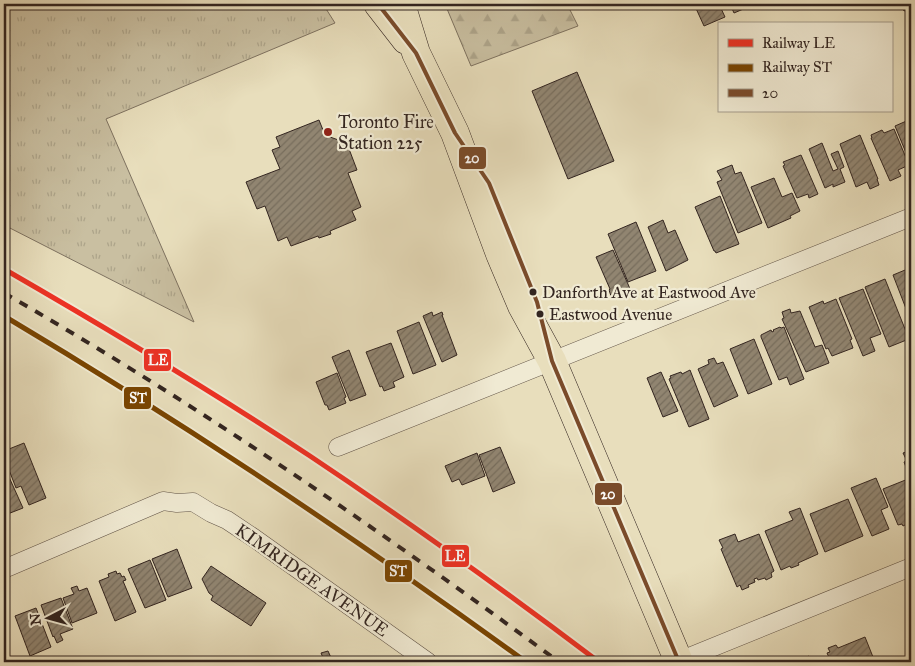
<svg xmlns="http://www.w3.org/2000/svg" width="915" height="666" viewBox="0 0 915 666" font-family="'IM FELL Great Primer',serif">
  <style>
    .grass { fill: url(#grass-tufts); stroke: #7e7260 }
    .forest { fill: url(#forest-firs); stroke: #7e7260 }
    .building { fill: url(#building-hatch); stroke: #332520 }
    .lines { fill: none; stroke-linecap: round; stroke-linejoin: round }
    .street-casing { stroke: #605347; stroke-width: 19 }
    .primary-casing { stroke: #332520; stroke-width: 29 }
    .street { stroke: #f0ead3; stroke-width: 18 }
    .primary { stroke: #e8debc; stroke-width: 28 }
    .rail { stroke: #332520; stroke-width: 4; stroke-dasharray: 9 9; stroke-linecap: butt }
    .bus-1-casing { stroke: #f0ead3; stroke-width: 8 }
    .bus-1 { stroke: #7a4b2a; stroke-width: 4 }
    .rail-1-casing { stroke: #f0ead3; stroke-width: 9 }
    .rail-2-casing { stroke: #f0ead3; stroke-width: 9 }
    .rail-1 { stroke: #ee3124; stroke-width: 5 }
    .rail-2 { stroke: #794400; stroke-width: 5 }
    .poi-dot { fill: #8f2418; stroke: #f0ead3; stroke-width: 2 }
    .bus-dot { fill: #332520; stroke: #f0ead3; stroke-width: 2 }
    .labels { text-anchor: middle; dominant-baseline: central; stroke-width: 4.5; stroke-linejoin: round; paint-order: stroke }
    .bus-label { font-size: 17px; fill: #332520; stroke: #f0ead3; text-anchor: start }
    .poi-label { font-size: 18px; fill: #332520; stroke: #f0ead3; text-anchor: start }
    .street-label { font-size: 18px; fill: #332520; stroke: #f0ead3 }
    .line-badge { stroke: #f0ead3; stroke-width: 2 }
    .badge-label { font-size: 14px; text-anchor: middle; font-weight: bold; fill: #fff }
  </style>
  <defs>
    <pattern id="grass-tufts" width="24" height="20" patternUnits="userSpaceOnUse" patternTransform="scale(1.25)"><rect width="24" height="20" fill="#c9bfa1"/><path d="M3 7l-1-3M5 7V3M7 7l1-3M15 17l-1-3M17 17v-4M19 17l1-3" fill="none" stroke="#ada48a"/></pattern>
    <pattern id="forest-firs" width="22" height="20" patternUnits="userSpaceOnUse" patternTransform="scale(1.25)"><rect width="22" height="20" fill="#c9bfa1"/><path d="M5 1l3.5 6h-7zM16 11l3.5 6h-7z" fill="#ada48a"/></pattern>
    <pattern id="building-hatch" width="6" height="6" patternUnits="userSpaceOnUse" patternTransform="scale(1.25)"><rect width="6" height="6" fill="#918571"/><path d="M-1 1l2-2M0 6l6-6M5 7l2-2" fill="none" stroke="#776d5c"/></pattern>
  </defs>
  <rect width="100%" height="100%" fill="#e8debc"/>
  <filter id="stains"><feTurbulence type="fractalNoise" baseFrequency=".004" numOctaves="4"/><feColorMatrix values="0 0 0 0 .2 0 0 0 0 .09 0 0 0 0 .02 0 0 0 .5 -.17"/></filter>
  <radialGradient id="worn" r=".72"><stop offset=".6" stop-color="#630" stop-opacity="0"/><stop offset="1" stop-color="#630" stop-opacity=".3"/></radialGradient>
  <path class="grass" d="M4,4H323L335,23L106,119L194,322L4,225Z"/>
  <path class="forest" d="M445,4H567L578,26L471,66Z"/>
  <g class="building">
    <path d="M694,4H719L725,17L704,26Z"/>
    <path d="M730,4H755L734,13Z"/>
    <path d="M901,4H911V8L904,11Z"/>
    <path d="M911,16V32L906,18Z"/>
    <path d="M577,72L614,161L568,179L532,91Z"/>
    <path d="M911,119V165L895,126Z"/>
    <path d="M319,120L323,130L327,128L330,137L344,142L346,141L357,170L348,173L361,207L352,211L356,220L330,231L331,234L319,238L318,236L291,246L287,237L278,241L265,206L257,209L246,182L280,169L272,150L280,147L276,137Z"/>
    <path d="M894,129L909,165L898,170L901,176L890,181L871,138H872L871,135L882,130L884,133Z"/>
    <path d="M860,135L878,179H877L879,185L870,189L867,182L856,187L840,144Z"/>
    <path d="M822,143L833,171L838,169L831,154L838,151L844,167L840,169L845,182L833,187V184L825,188L809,149Z"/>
    <path d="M801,155L818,194L809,198L808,194L797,198L783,166L785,165L783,162Z"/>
    <path d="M732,165L735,174L741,172L762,223L738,233L717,182L722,180L717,171Z"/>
    <path d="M774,178L782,197L792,193L800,211L790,216L791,218L768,228L751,187Z"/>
    <path d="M720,196L739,244L716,253L715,251H714L695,207Z"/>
    <path d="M663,220L668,233L675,230L688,260L666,271L648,227Z"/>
    <path d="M636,222L656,271L628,282L608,234Z"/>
    <path d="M613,250L631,291L612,299L609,290L610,289L596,257Z"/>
    <path d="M910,268L911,318L910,319L893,275Z"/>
    <path d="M885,279L909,339L889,347L865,287Z"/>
    <path d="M863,289L881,334L870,338L875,351L863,356L839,298Z"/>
    <path d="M836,299L852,339L850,340L853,348L832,356L828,348L826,349L809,307L823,301L824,304Z"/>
    <path d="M790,309L791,313L800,311L815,347L822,345L829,363L806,372L782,319L784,318L782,312Z"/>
    <path d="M432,312L433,316L442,312L443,315H442L457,355L442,362L423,316Z"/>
    <path d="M419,322L436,365L413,374L397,331Z"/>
    <path d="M780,327L781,328L784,327L804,379L790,385L787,377L779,380L761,337V335L771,330L772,332L774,331L773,330Z"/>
    <path d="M754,339L772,384L748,394L730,349Z"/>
    <path d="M391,343L404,377L393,382L395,387L384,391L382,386L380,387L366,352Z"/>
    <path d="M349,350L366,395L350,401L332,357Z"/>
    <path d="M714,358L717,364L723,362L738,396L714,407L698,369L709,364L708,360Z"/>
    <path d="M690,370L709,419L689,427L669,379L671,378L670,376L681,372L682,374Z"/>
    <path d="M661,372L678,411L663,417L647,378Z"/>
    <path d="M337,373L346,397L344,398L346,403L329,410L327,405H325L316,382Z"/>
    <path d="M24,443L46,498L29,505L21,486L16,488L4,457V451Z"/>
    <path d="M500,447L515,483L493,492L479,455Z"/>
    <path d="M911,450V480L904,462L907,461L903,453Z"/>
    <path d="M477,453L485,476L462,485L459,479L452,482L445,466Z"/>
    <path d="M4,466L23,508L5,515L4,512Z"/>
    <path d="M876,478L888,507L881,510L889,529L872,536L851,488Z"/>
    <path d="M908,479L911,488V522L903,526L902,524L898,525L883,489Z"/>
    <path d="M848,499L863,536L825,552L810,514Z"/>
    <path d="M800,508L818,554L798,563L799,565L791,568L790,566L781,570L765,531L793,520L789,512Z"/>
    <path d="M735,534L738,542L759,534L774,571L771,573L772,577L766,580L765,578L758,580L757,578L754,579L755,582L748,585L749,587L742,590L740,585L737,587L721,549L723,548L719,540Z"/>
    <path d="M177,549L192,588L168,597L152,559Z"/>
    <path d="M150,560L166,600L145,608L128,569Z"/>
    <path d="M211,566L266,603L251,626L211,600L213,596L209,593L202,579Z"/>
    <path d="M116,571L117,574L120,573L122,577L124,576L126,580L123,581L136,612L115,621L99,581L109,577L108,574Z"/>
    <path d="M77,586L79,591L87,588L97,613L72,623L63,598L74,594L71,588Z"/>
    <path d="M61,598L73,629L60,634L63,640L57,643L54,636L53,637L41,605Z"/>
    <path d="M36,608L51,647L30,656L15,616Z"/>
    <path d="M865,637L875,662H831L827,653L830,652L828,648L836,645L838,648Z"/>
    <path d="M328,651L333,662H318L324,660L321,653Z"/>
    <path d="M809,656L813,662H802L801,660Z"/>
    <path d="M179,658L181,662H169Z"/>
  </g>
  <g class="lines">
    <defs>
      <g id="street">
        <path d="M338,447L911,217"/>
        <path d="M4,569L163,501L177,503L193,502L211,513L227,520L254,538L428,662"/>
        <path d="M679,661L911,567"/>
      </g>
      <g id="primary">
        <path d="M378,4L406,40"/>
        <path d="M401,4L416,53L455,133L500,254L522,306L552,361L679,662"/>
      </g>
    </defs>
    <use href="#street" class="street-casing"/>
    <use href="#primary" class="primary-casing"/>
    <use href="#street" class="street"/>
    <use href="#primary" class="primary"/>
    <path class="rail" d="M4,293C197,404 380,530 559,662"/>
    <defs>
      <path id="bus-1" d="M378,4L416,53L455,133L489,183L537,302L552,361L679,662"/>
    </defs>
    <use href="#bus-1" class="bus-1-casing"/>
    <use href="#bus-1" class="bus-1"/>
    <defs>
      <path id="rail-1" d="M4,269C108,329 210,390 310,456C409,522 505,591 599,662"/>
      <path id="rail-2" d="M4,316C184,423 357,539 526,662"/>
    </defs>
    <use href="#rail-1" class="rail-1-casing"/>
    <use href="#rail-2" class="rail-2-casing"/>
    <use href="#rail-1" class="rail-1"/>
    <use href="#rail-2" class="rail-2"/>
  </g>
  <circle class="poi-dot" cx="328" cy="132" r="5"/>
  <g class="bus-dot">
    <circle cx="533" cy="292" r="4.5"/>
    <circle cx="540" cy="314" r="4.5"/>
  </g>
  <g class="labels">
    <g class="bus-label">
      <text x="542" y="292">Danforth Ave at Eastwood Ave</text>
      <text x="549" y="314">Eastwood Avenue</text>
    </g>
    <g class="poi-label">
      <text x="338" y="122">Toronto Fire<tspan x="338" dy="21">Station 225</tspan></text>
    </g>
    <g class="street-label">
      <text transform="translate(312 580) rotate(35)">KIMRIDGE AVENUE</text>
    </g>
  </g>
  <g class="line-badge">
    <rect x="458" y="146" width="29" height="24" rx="5" fill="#7a4b2a"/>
    <rect x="143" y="348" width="29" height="24" rx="5" fill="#ee3124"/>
    <rect x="123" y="386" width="29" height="24" rx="5" fill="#794400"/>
    <rect x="594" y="482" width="29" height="24" rx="5" fill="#7a4b2a"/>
    <rect x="441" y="544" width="29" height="24" rx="5" fill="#ee3124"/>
    <rect x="384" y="559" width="29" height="24" rx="5" fill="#794400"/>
  </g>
  <g class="badge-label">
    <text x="472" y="163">20</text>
    <text x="158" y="365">LE</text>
    <text x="138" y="403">ST</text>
    <text x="608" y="499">20</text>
    <text x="455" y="561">LE</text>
    <text x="398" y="576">ST</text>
  </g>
  <rect width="915" height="666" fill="none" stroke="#e8debc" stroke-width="20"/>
  <rect x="5" y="5" width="905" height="656" fill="none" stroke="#332520" stroke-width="2.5"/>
  <rect x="10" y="10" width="895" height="646" fill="none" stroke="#332520"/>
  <rect x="718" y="22" width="175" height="90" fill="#f0ead3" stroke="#a49b8b"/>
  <rect x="728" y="39" width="25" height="8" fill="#ee3124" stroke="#a49b8b"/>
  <text x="762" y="48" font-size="15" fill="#332520">Railway LE</text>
  <rect x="728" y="64" width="25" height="8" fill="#794400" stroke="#a49b8b"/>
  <text x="762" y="72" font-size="15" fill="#332520">Railway ST</text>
  <rect x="728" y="89" width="25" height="8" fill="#7a4b2a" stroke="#a49b8b"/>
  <text x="762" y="98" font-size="15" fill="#332520">20</text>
  <g transform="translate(48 618) rotate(264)" stroke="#f0ead3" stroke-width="4" paint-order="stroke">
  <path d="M0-4L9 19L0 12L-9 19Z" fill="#332520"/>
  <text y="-8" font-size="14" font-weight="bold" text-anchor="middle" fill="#332520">N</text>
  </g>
  <rect width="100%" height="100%" filter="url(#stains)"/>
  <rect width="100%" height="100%" fill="url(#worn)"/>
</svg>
